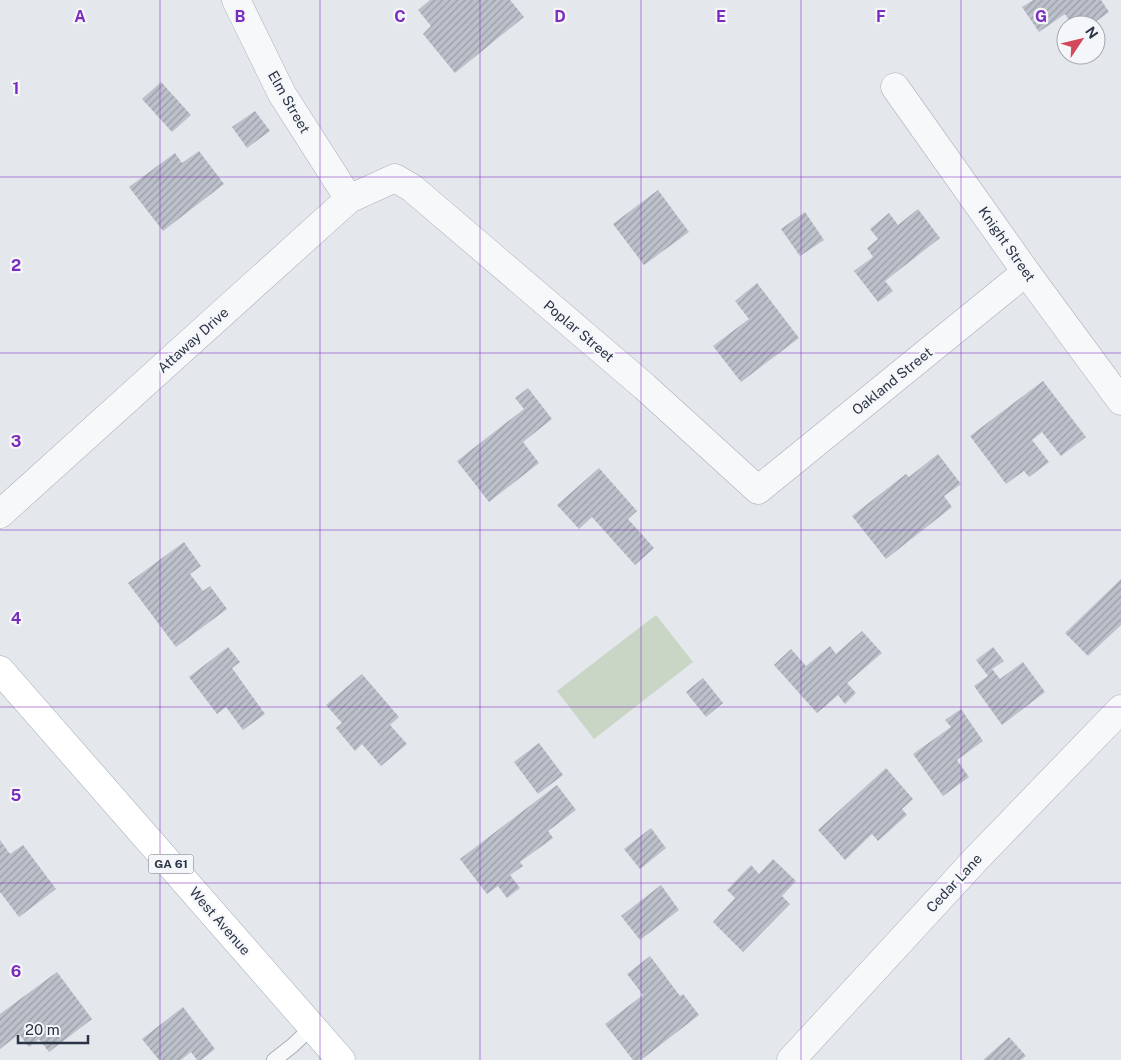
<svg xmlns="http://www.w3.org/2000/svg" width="1121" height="1060" viewBox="0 0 1121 1060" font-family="'Public Sans',sans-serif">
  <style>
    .green { fill: #c9d6c5 }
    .building { fill: url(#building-hatch) }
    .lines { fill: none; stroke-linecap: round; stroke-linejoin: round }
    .service-casing { stroke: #a9aeb7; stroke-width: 16 }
    .minor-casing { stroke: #a9aeb7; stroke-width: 29 }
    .primary-casing { stroke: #a3abb8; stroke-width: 29 }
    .service { stroke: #f7f8fa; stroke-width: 14 }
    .minor { stroke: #f7f8fa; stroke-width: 28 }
    .primary { stroke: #fff; stroke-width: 28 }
    .grid { fill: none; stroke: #7b2cbf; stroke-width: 1; stroke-opacity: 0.55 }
    .labels { text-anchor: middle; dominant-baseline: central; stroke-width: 4.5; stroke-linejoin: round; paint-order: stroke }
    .shield { fill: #f4f6f9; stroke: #676e7b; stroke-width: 1 }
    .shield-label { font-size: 12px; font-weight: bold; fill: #2b3445 }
    .street-label { font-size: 14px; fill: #2b3445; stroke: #f4f6f9 }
    .grid-label { font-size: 16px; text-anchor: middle; font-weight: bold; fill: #7b2cbf; stroke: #f4f6f9; stroke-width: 4.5; stroke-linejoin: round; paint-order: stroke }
  </style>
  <defs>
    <pattern id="building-hatch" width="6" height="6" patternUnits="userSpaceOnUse" patternTransform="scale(1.25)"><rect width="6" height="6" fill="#bbc0ca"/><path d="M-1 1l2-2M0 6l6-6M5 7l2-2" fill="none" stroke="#989da6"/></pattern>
  </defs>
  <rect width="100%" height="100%" fill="#e4e7ec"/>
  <path class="green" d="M656,615L693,662L594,739L557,691Z"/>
  <g class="building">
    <path d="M430,0H510L524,17L455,73L423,34L431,26L418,10Z"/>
    <path d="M1033,0H1101L1109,12L1091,25H1072L1065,14L1039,32L1022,7Z"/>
    <path d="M161,82L191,115L172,132L142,99Z"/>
    <path d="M255,111L270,131L247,148L232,127Z"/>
    <path d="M199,151L224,184L163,231L129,187L175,153L182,163Z"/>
    <path d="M658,190L689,232L644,265L613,224Z"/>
    <path d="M918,209L940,238L885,281L893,291L878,302L854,271L873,257L867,248L878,239L870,229L889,213L898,225Z"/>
    <path d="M805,212L824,240L800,256L781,229Z"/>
    <path d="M757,283L799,338L741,382L713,346L749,319L735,301Z"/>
    <path d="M1043,381L1086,437L1061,456L1042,432L1032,440L1049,462L1029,477L1024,471L1006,484L970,436Z"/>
    <path d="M528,388L552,419L523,442L539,463L489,502L457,461L524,409L515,398Z"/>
    <path d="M938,454L961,484L944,496L952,507L886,559L852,516L906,474L909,477Z"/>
    <path d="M599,468L637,511L628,519L654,548L635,565L592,517L579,529L557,505Z"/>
    <path d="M184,542L201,566L190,574L203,591L210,586L227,609L176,647L128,583Z"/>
    <path d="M1121,579V625L1088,656L1065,633Z"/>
    <path d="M862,631L882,653L847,683L856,693L845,704L838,695L817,713L774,665L791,649L806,666L830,646L836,654Z"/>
    <path d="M228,647L240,662L232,668L265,714L243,730L226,707L217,714L189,677Z"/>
    <path d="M993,647L1004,661L992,669L1000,679L1023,662L1045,692L1002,725L974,686L988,676L976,660Z"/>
    <path d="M362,674L399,717L390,725L407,744L381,766L362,744L355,751L336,728L342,723L326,705Z"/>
    <path d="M703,678L723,703L706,717L686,692Z"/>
    <path d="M961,709L983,741L957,760L969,777L943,796L913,754L951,727L945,720Z"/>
    <path d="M539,743L563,775L538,794L514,762Z"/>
    <path d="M886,768L913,799L902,809L907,815L878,841L872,834L845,860L818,830Z"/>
    <path d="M557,785L576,810L548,831L553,838L520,862L523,866L510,875L520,888L507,898L498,886L487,894L460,859Z"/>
    <path d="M651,828L666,848L640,869L624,849Z"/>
    <path d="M0,840L10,854L23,845L56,889L19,917L0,892Z"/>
    <path d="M773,859L796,881L782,896L790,904L743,952L713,922L735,898L727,890L751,865L759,874Z"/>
    <path d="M661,885L679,910L640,940L621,916Z"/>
    <path d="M650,956L680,996L683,994L699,1015L641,1060H633L605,1024L643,995L627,974Z"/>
    <path d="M57,972L92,1019L49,1052L39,1039L29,1047L19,1034L0,1049V1014Z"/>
    <path d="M183,1007L215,1049L201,1060H197L191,1052L181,1060H159L142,1039Z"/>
    <path d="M1009,1037L1026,1056L1021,1060H983Z"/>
  </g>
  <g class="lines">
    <defs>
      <path id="service" d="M274,1060L292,1046L312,1027"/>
      <g id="minor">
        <path d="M236,0L282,94L349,199"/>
        <path d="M895,87L1026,272L1121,401"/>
        <path d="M0,514L349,199L395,178L412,188L645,387L758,490L1026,272"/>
        <path d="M791,1060L976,859L1121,709"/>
      </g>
      <path id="primary" d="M0,670L341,1060"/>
    </defs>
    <use href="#service" class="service-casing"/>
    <use href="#minor" class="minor-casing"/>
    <use href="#primary" class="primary-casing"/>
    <use href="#service" class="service"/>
    <use href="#minor" class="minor"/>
    <use href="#primary" class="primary"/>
  </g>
  <path class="grid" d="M160,0V1060M320,0V1060M480,0V1060M641,0V1060M801,0V1060M961,0V1060M0,177H1121M0,353H1121M0,530H1121M0,707H1121M0,883H1121"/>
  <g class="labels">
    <rect class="shield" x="148.5" y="854.5" width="45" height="19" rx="4"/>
    <g class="shield-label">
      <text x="171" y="864">GA 61</text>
    </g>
    <g class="street-label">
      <text transform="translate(289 102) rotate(60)">Elm Street</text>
      <text transform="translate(1007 244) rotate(55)">Knight Street</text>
      <text transform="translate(579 331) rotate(40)">Poplar Street</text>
      <text transform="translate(193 340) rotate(-42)">Attaway Drive</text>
      <text transform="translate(892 381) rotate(-39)">Oakland Street</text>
      <text transform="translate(954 883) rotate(-47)">Cedar Lane</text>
      <text transform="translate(220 921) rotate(49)">West Avenue</text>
    </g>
  </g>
  <g class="grid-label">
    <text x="80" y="22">A</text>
    <text x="240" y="22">B</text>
    <text x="400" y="22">C</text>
    <text x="560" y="22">D</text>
    <text x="721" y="22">E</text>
    <text x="881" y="22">F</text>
    <text x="1041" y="22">G</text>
    <text x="16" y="94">1</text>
    <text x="16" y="271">2</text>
    <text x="16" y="447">3</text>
    <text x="16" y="624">4</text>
    <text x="16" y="801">5</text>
    <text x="16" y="977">6</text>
  </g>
  <g transform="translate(1081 40) rotate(55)"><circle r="24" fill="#f4f6f9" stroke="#a4a8b1"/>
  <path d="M0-4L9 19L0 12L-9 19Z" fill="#d1495b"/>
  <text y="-8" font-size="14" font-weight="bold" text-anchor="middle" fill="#2b3445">N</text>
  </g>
  <path d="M18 1035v8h70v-8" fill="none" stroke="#2b3445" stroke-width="2.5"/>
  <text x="25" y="1035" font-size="15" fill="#2b3445" stroke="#f4f6f9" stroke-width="4" paint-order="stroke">20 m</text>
</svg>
